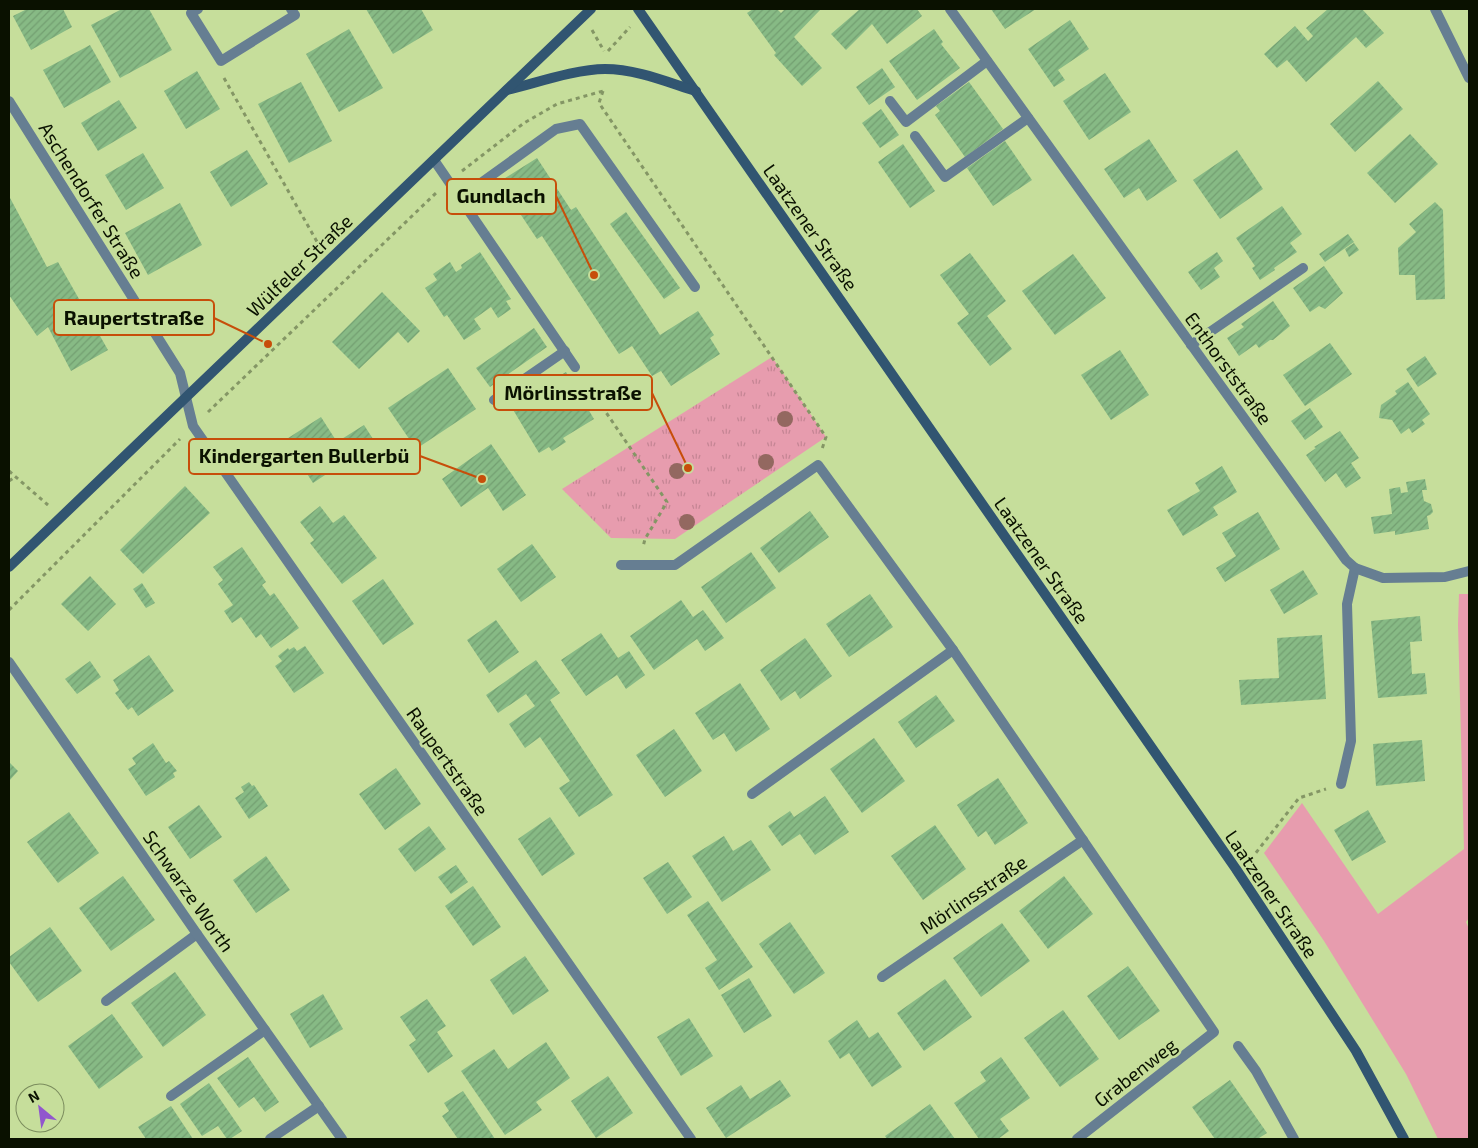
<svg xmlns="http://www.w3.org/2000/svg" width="1478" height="1148" viewBox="0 0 1478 1148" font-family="'Exo 2',sans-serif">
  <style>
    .green { fill: #e79cae }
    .park { fill: url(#park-tufts) }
    .building { fill: url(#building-hatch) }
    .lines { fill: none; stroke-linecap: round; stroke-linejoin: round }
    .path { stroke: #849665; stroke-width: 3; stroke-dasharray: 4 4; stroke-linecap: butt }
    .service { stroke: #667e92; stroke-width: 10 }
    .minor { stroke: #667e92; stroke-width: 10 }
    .secondary { stroke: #315571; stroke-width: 10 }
    .tree { fill: #936860 }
    .labels { text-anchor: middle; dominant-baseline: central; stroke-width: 5; stroke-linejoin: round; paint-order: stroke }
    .street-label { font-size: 19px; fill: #0a1100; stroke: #c6de9b }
    .leader { fill: none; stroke: #c74e0a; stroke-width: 2 }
    .callout-dot { fill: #c74e0a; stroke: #c6de9b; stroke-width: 2 }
    .callout { fill: #c6de9b; stroke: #c74e0a; stroke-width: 2 }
    .callout-label { font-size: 20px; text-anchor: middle; font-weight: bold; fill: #0a1100 }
  </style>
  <defs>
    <pattern id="park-tufts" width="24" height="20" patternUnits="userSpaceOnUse" patternTransform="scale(1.25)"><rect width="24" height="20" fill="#e79cae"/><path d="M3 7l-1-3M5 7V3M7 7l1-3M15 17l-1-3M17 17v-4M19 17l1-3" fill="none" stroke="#c58594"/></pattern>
    <pattern id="building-hatch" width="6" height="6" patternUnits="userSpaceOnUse" patternTransform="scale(1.25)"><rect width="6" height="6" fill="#87ba85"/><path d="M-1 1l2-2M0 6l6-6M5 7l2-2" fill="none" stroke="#739f71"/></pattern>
  </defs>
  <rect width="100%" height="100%" fill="#c6de9b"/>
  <path class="green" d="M1459,594H1469V918L1466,922L1469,929V1139H1438L1406,1074L1324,941L1264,853L1302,803L1378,914L1464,849L1458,624Z"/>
  <path class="park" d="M772,357L826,437L675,539L611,538L562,489Z"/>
  <g class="building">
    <path d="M27,9H63L72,27L31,50L13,16Z"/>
    <path d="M122,9H149L172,50L120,78L91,25Z"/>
    <path d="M366,9H421L433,30L393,54Z"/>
    <path d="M753,9H777L781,13L785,9H821L794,37L822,68L802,86L774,55L776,53L747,13Z"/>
    <path d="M860,9H917L922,16L887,44L872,24L846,50L831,34Z"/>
    <path d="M991,9H1036L1005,29Z"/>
    <path d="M1328,9H1362L1384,33L1366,48L1356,37L1306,82L1287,60L1277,68L1264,54L1295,26L1308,41L1313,36L1306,28Z"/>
    <path d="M1070,20L1089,49L1058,70L1065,80L1054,87L1028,49Z"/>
    <path d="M349,29L383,88L339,112L306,54Z"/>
    <path d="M934,29L943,42L941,44L960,68L917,100L889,61Z"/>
    <path d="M90,45L111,82L64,108L43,70Z"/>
    <path d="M882,68L895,87L869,105L856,87Z"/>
    <path d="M197,71L220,109L186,129L164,91Z"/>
    <path d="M1105,73L1131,112L1089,140L1063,101Z"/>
    <path d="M1378,81L1403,109L1355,152L1330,124Z"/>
    <path d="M301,82L332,141L289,163L258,104Z"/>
    <path d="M969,82L1003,129L965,157L935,115L940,111L936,106Z"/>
    <path d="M119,100L137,128L98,151L81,123Z"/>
    <path d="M881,109L899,135L880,148L862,123Z"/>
    <path d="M1410,134L1438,164L1395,203L1367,173Z"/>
    <path d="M1149,139L1177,181L1147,201L1139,188L1124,198L1104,169Z"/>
    <path d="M1005,141L1032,180L993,206L967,168Z"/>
    <path d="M903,144L935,191L910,208L878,162Z"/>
    <path d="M247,150L268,184L231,207L210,172Z"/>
    <path d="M1237,150L1263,189L1220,219L1193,180Z"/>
    <path d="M143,153L164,188L126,210L105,175Z"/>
    <path d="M537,158L571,210L576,207L660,335L698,311L714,335L710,338L720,354L671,386L661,371L652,376L632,346L619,354L542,236L537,239L499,182Z"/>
    <path d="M9,196L47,267L58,262L108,350L71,371L48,327L37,336L9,295Z"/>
    <path d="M1435,202L1443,210L1445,299L1416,300L1415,275H1399L1398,248L1416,232L1409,224Z"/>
    <path d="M180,203L202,245L148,275L125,233Z"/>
    <path d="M1282,206L1302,234L1290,243L1297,252L1274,268L1275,270L1260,280L1252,268L1255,266L1236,238Z"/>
    <path d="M626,212L680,288L664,299L610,224Z"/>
    <path d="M1348,234L1354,242L1325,262L1319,254Z"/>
    <path d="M1354,243L1359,250L1349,257L1345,249Z"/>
    <path d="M480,252L511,299L506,301L511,309L498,318L491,307L474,319L481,329L464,340L447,315L444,317L425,288L437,280L433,274L450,262L456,272L462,268L461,265Z"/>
    <path d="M1217,252L1223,261L1214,268L1220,277L1201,290L1188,272Z"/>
    <path d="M970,253L1006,301L987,316L1012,349L990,366L957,323L969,314L940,275Z"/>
    <path d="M1073,254L1106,298L1055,335L1022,291Z"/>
    <path d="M1324,266L1343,293L1325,309L1319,306L1310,312L1293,288Z"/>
    <path d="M382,292L420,331L408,343L398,332L359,369L332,342Z"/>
    <path d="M1273,301L1290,326L1273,340H1270L1259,348L1256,344L1239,356L1227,338L1244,327L1241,324Z"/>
    <path d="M534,328L547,347L490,387L476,368Z"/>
    <path d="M1330,343L1352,374L1305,406L1283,375Z"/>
    <path d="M1120,350L1149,395L1111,420L1081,375Z"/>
    <path d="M1425,356L1437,374L1418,387L1406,369Z"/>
    <path d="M448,368L476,409L416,449L388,408Z"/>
    <path d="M566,372L594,419L563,438L566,442L552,451L549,447L539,453L512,408L525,400L523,397L535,389L538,394L550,386L548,383Z"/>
    <path d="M1408,382L1430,414L1422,420L1425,424L1412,433L1409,428L1401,434L1392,420L1379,418L1381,405L1397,394L1395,391Z"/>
    <path d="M1310,408L1323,427L1305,440L1291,421Z"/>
    <path d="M321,417L337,442L364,425L375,442L313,483L285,440Z"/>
    <path d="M1340,431L1359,458L1351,463L1361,478L1346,488L1336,473L1325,482L1306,455L1316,448L1314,447Z"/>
    <path d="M491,444L526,495L503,511L488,488L461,507L442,479Z"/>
    <path d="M1222,466L1237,492L1213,507L1218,515L1183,536L1167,510L1200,491L1195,483Z"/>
    <path d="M1425,479L1427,490H1422L1424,501L1431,504L1433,512L1430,515L1427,516L1429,529L1395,535V531L1374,534L1371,517L1392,514L1389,489L1400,487L1401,493L1408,492L1406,482Z"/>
    <path d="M185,486L210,513L143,574L120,550Z"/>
    <path d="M320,506L333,523L344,515L377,558L342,584L310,543L314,540L300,522Z"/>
    <path d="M810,511L829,537L779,573L760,548Z"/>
    <path d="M1258,512L1280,549L1225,582L1216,568L1236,556L1222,533Z"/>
    <path d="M532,544L556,577L521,602L497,569Z"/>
    <path d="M242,547L266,582L262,585L270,596L274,593L299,628L271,648L261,634L256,638L241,617L232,623L224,611L233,605L218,584L223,580L213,567Z"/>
    <path d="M751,552L776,588L726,623L701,587Z"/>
    <path d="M1303,570L1318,594L1284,614L1270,590Z"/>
    <path d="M90,576L116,604L88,631L61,604Z"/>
    <path d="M383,579L414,624L383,645L352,601Z"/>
    <path d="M142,583L155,603L146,608L133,589Z"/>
    <path d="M870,594L893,627L849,657L826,624Z"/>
    <path d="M681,600L693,617L703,610L724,638L705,651L697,639L654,670L630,636Z"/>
    <path d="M1420,616L1422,641L1410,642L1412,674L1425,673L1427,694L1378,698L1371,621Z"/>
    <path d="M496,620L519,652L489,673L467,640Z"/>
    <path d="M601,633L618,658L629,651L645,675L626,689L617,675L586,696L561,660Z"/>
    <path d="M1322,635L1326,699L1241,705L1239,680L1279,678L1277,638Z"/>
    <path d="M805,638L832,676L800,699L795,691L781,701L760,670Z"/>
    <path d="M305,646L324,673L294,693L275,666L282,661L278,656L288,648L289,650L294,647L297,651Z"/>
    <path d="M149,655L174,691L138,716L132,707L128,710L115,693L119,690L113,680Z"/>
    <path d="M536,660L560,693L550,700L613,795L579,817L559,788L570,781L540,737L525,748L509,724L535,706L526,694L498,713L486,695Z"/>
    <path d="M90,661L101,677L77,694L65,679Z"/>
    <path d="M740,683L770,729L736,752L724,733L713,740L695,713Z"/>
    <path d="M936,695L955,721L916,748L898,722Z"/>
    <path d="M674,729L702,771L665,797L636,755Z"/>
    <path d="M874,738L905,781L862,813L830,769Z"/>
    <path d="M1422,740L1425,781L1376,786L1373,744Z"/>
    <path d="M153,743L166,763L169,761L177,771L173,773L175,777L146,796L128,769L136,764L132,758Z"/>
    <path d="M9,762L18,771L9,781Z"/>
    <path d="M396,768L421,804L385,830L359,794Z"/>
    <path d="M998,778L1028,823L995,845L986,831L978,837L957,805Z"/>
    <path d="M249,782L252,786L254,785L268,806L249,819L235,798L244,792L241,787Z"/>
    <path d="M825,796L849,832L815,855L800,834L782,846L768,826L790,811L794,817Z"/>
    <path d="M199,805L222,837L190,859L168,827Z"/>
    <path d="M1368,810L1386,842L1352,861L1334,830Z"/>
    <path d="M69,812L99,853L58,883L27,842Z"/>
    <path d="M550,817L575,854L542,876L518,839Z"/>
    <path d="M935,825L966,869L923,900L891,856Z"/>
    <path d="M429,826L446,849L415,872L398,849Z"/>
    <path d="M724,836L733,851L751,840L771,870L722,902L692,856Z"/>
    <path d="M266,856L290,890L256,913L233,880Z"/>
    <path d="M668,862L692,897L667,914L643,878Z"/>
    <path d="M456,865L468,882L451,894L438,877Z"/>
    <path d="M123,876L155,920L111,951L79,908Z"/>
    <path d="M1064,876L1093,914L1048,949L1019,911Z"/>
    <path d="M473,886L501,927L473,946L445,906Z"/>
    <path d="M708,901L753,967L719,990L705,968L717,960L687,915Z"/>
    <path d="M790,922L825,973L794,994L759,944Z"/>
    <path d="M1002,923L1030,961L981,997L953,958Z"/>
    <path d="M50,927L82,971L38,1002L9,962V957Z"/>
    <path d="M525,956L549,991L513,1015L490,980Z"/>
    <path d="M1128,966L1160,1011L1119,1040L1087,996Z"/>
    <path d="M175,972L206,1015L163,1047L131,1003Z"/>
    <path d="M749,978L772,1016L744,1033L721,995Z"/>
    <path d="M945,979L972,1017L924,1051L897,1013Z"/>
    <path d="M323,994L343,1029L310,1048L290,1014Z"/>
    <path d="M427,999L446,1026L437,1032L453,1056L428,1073L409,1045L416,1040L400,1017Z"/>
    <path d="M1063,1010L1099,1059L1060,1087L1024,1038Z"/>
    <path d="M112,1014L143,1057L99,1089L68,1046Z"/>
    <path d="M689,1018L713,1056L681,1076L657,1037Z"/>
    <path d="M857,1020L869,1038L878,1032L902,1067L872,1087L849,1053L840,1059L828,1041Z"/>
    <path d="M546,1042L570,1078L536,1102L542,1110L505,1135L461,1071L494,1049L508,1069Z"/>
    <path d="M248,1057L279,1102L265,1112L254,1097L239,1108L217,1078Z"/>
    <path d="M1001,1057L1030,1098L1000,1119L1009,1131L998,1139H979L954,1103L986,1081L980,1072Z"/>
    <path d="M608,1076L633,1113L596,1138L571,1101Z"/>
    <path d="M780,1080L791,1096L726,1138L706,1108L741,1085L750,1099Z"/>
    <path d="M1230,1080L1267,1133L1259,1138V1139H1215L1192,1107Z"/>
    <path d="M209,1083L242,1131L230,1139H227L218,1126L202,1136L180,1104Z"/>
    <path d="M463,1091L495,1139H458L442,1116L449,1111L444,1103Z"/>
    <path d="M930,1104L955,1139H887L885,1136Z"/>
    <path d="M171,1106L193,1139H146L138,1127Z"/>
  </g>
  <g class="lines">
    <g class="path">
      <path d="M592,30L604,51"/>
      <path d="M608,51L630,27"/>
      <path d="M224,78L320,247"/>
      <path d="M603,91L599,103L826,437L822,449"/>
      <path d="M462,171L524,123L557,104L603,91"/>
      <path d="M584,380L667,502L645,539L643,547"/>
      <path d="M208,412L436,193"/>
      <path d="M9,471L48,505"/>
      <path d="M9,481L15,477"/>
      <path d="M9,610L180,439"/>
      <path d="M1251,859L1299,798L1326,789"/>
    </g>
    <g class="service">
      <path d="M890,101L906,122L987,61"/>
      <path d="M915,136L945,177L1028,118"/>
      <path d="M434,160L460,198L556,129L580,124L695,287"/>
      <path d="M460,198L575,367"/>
      <path d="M1191,345L1303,268"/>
      <path d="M494,400L565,351"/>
      <path d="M106,1001L197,934"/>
      <path d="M1238,1046L1256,1071L1294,1139"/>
      <path d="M171,1096L265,1030"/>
      <path d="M270,1139L319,1106"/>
    </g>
    <g class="minor">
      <path d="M198,9L191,13L221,61L295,15L291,9"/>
      <path d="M950,9L1346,560L1355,568L1347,604L1351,741L1341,784"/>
      <path d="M1435,9L1469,78"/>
      <path d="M9,101L180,373L193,426L691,1139"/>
      <path d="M621,565H675L818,465L953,650L1214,1032L1077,1139"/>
      <path d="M1355,568L1383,578L1445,577L1469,571"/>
      <path d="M9,662L197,934L342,1139"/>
      <path d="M752,794L953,650"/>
      <path d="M882,977L1083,840"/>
    </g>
    <g class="secondary">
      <path d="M638,9L1236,869L1356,1051L1404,1139"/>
      <path d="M507,90C536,83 576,69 605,69C636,69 667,82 696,91"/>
      <path d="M9,567L591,9"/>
    </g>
  </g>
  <g class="tree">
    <circle cx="785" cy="419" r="8"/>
    <circle cx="766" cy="462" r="8"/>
    <circle cx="677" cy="471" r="8"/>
    <circle cx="687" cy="522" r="8"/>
  </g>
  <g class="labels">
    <g class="street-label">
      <text transform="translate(92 200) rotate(58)">Aschendorfer Straße</text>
      <text transform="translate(811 227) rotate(55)">Laatzener Straße</text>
      <text transform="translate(299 265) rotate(-44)">Wülfeler Straße</text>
      <text transform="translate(1229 368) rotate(54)">Enthorststraße</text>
      <text transform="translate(1042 560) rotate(55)">Laatzener Straße</text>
      <text transform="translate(448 761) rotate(55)">Raupertstraße</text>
      <text transform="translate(189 891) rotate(55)">Schwarze Worth</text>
      <text transform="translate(973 894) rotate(-34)">Mörlinsstraße</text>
      <text transform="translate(1272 894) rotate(56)">Laatzener Straße</text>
      <text transform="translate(1135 1072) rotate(-38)">Grabenweg</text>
    </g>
  </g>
  <path class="leader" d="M594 275L556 196M268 344L214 318M688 468L652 393M482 479L420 456"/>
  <g class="callout-dot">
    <circle cx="594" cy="275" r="5"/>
    <circle cx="268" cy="344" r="5"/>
    <circle cx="688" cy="468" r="5"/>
    <circle cx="482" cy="479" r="5"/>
  </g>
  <g class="callout">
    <rect x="447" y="179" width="109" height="35" rx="5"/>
    <rect x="54" y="300" width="160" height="35" rx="5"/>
    <rect x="494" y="375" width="158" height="35" rx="5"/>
    <rect x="189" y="439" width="231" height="35" rx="5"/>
  </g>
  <g class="callout-label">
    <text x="501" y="203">Gundlach</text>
    <text x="134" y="325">Raupertstraße</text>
    <text x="573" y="400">Mörlinsstraße</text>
    <text x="304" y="463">Kindergarten Bullerbü</text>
  </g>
  <rect width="1478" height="1148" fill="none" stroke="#0a1100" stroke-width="20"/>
  <g transform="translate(40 1108) rotate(331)"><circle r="24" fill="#c6de9b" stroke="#7b8c5d"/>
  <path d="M0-4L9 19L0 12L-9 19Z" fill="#9156cd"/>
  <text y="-8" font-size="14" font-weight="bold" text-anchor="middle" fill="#0a1100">N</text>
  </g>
</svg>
